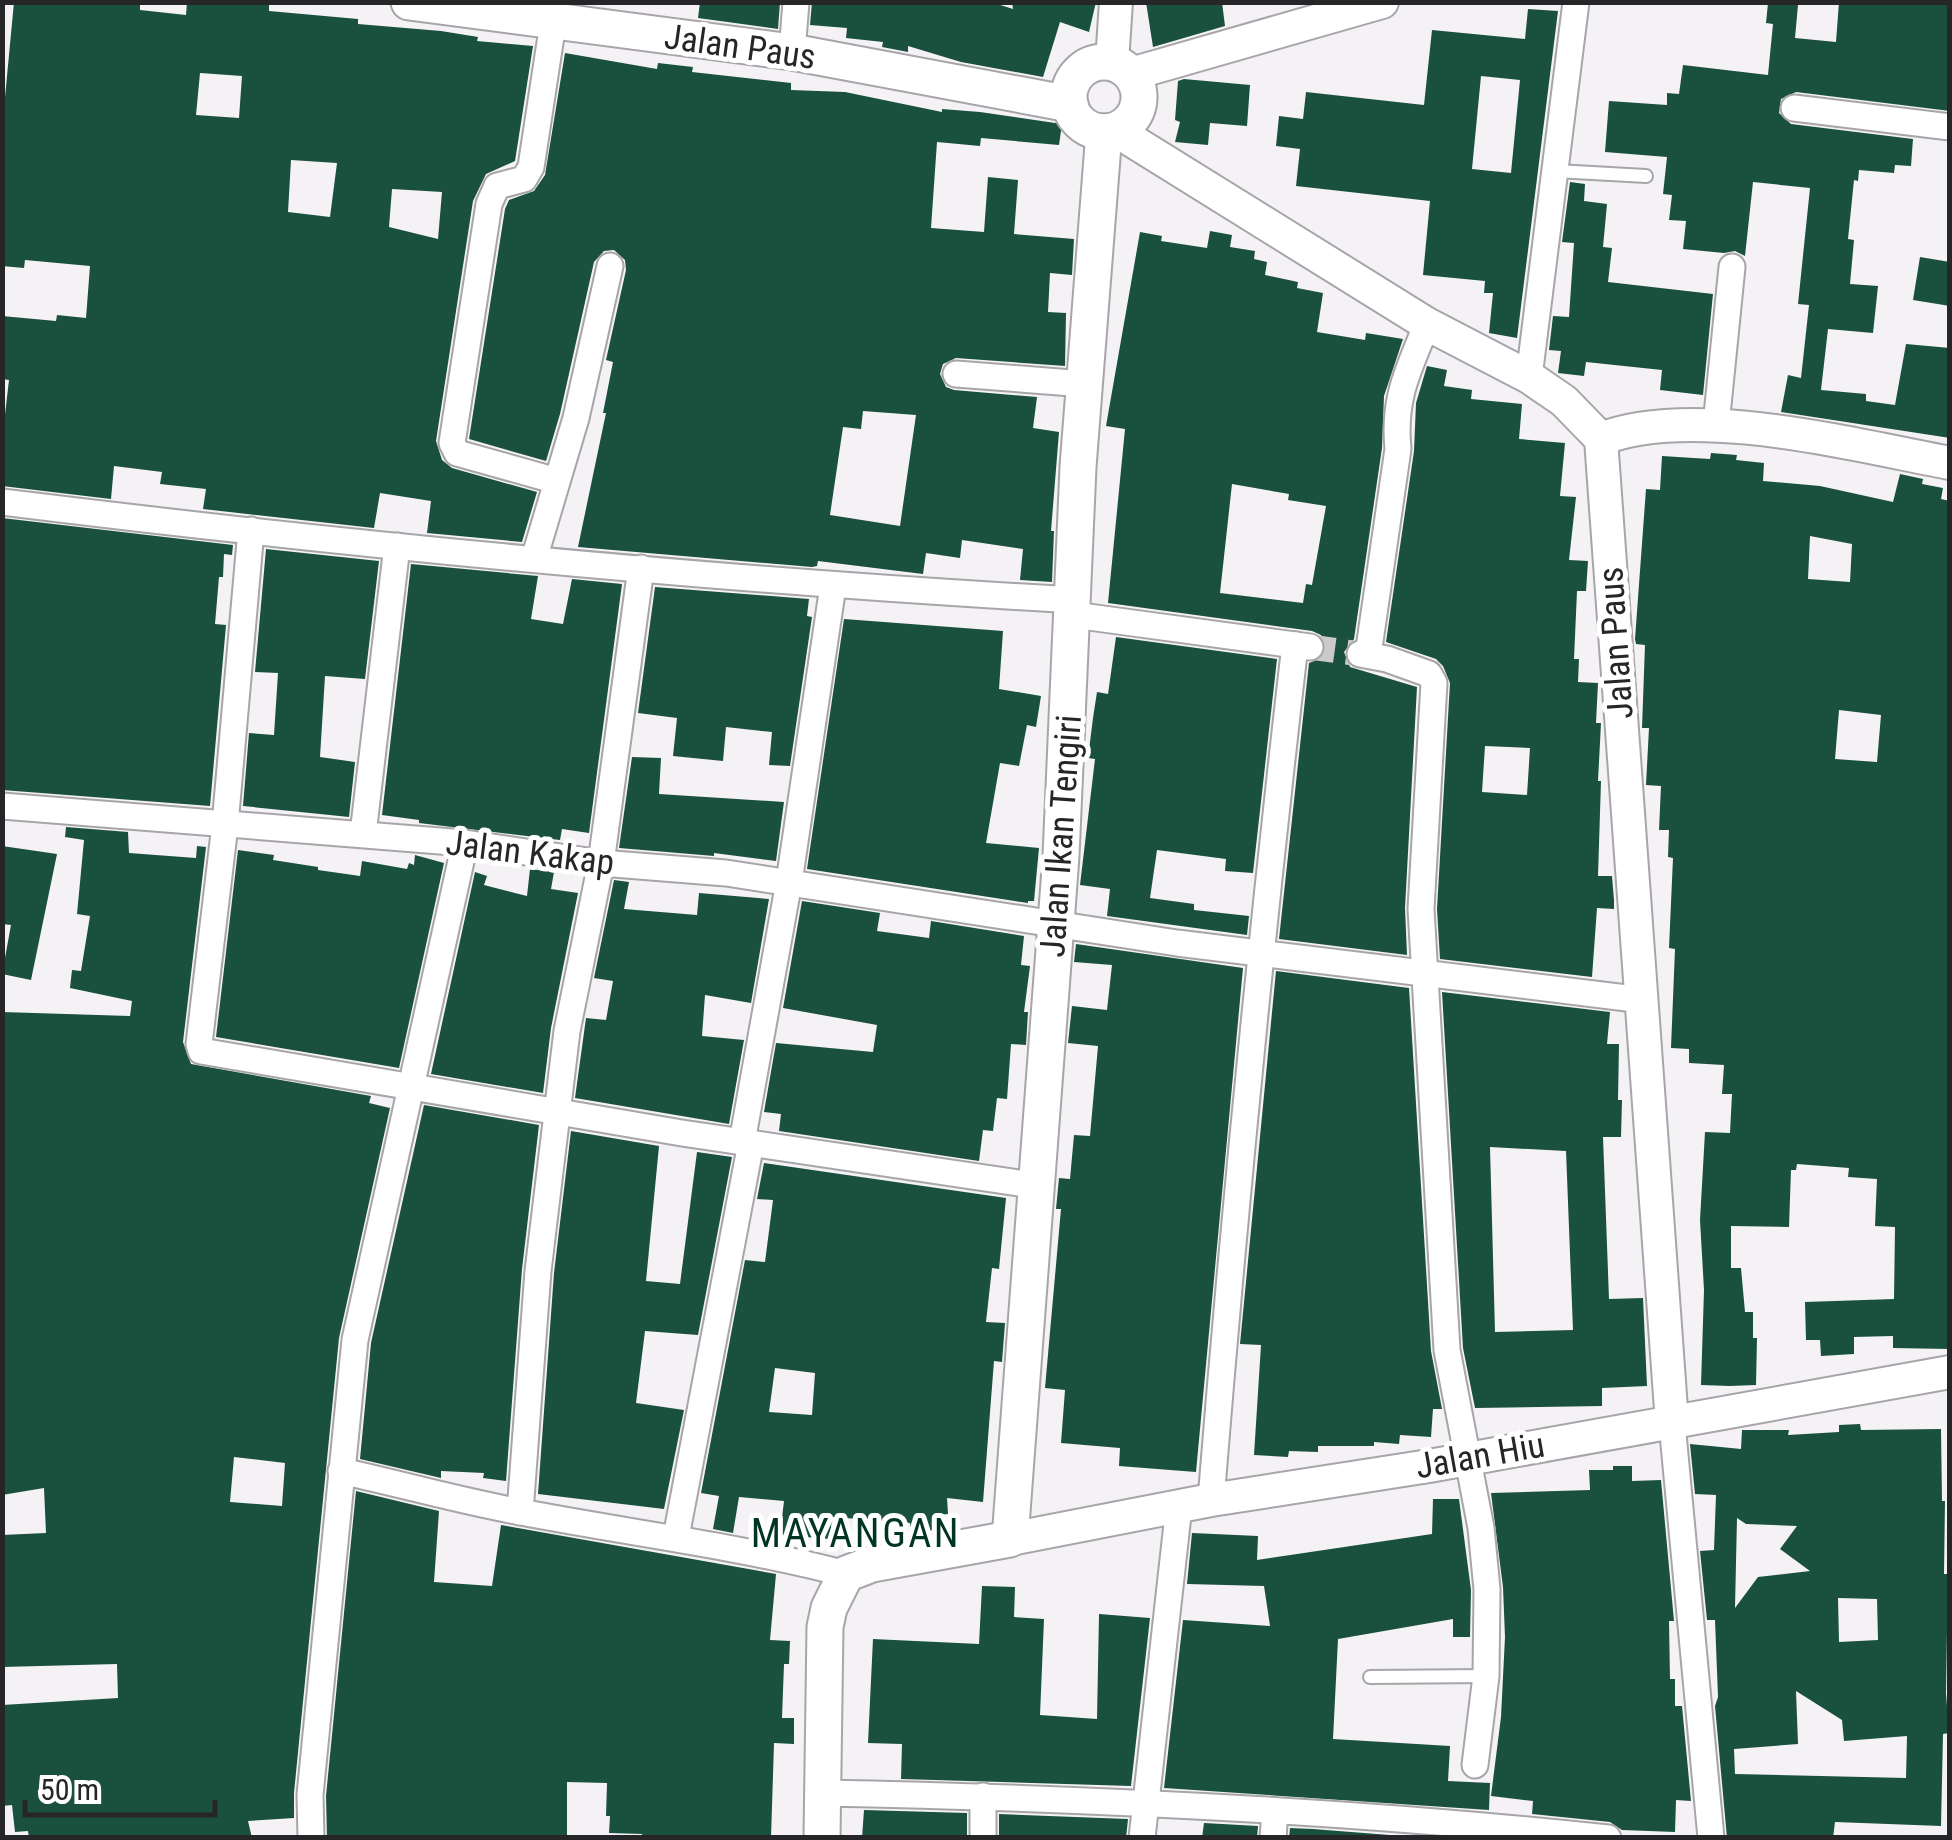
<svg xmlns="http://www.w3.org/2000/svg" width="1952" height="1840" viewBox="0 0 1952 1840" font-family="'Roboto Condensed',sans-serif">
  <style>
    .building { fill: #1a503e; fill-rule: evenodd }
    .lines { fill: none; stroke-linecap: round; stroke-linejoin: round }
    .minor-tunnel { stroke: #ccc9cd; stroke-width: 25; stroke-dasharray: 25 12; stroke-linecap: butt }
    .service-casing { stroke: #a7a5a9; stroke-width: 16 }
    .minor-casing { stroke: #a7a5a9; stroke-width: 29 }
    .tertiary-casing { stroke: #a7a5a9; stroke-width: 36 }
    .secondary-casing { stroke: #a7a5a9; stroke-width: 39 }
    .service { stroke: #fff; stroke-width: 12 }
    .minor { stroke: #fff; stroke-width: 25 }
    .tertiary { stroke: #fff; stroke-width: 32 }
    .secondary { stroke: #fff; stroke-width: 35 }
    .labels { text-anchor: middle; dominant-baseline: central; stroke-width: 10; stroke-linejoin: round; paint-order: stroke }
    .street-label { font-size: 35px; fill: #262527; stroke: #fff }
    .quarter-label { font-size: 40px; letter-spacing: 2.5px; fill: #003425; stroke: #fff }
  </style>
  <rect width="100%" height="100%" fill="#f5f2f6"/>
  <g class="building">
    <path d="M14,2H140V10L186,15L187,2H269V11L358,19V24L441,31L478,37L477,41L533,46L515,161L486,174L473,201L436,441L442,460L452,468L537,492L522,542L427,533L431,501L380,493L374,528L203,509L206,489L160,484L162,472L114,466L111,499L2,486V440L9,380L2,379V316L56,321L57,315L86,318L90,266L25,260L24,268L2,266V129ZM200,73L242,76L239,118L196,115ZM291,160L337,163L330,217L288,212ZM392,189L442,192L438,239L389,227Z"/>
    <path d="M700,2H780L778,29L698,18Z"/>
    <path d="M812,2H991L1013,9L1012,2H1096L1089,32L1060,22L1043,77L961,62L908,46V52L882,47L883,42L846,38L847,28L810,25Z"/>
    <path d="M1146,2H1222L1225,26L1153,47Z"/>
    <path d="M1839,2H1950V111L1796,92L1781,99L1779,113L1791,124L1913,139L1911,166L1895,165L1894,173L1859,170L1858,181L1854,180L1848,239L1854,240L1850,284L1878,286L1873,333L1828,329L1821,390L1866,394V401L1895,405L1906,344L1950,348V438L1781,412L1788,375L1801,378L1809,305L1798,304L1810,188L1753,182L1745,256L1735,251L1724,253L1683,249L1686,221L1669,220L1672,195L1663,194L1667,157L1605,152L1609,101L1667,105V93L1679,94L1683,65L1768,75L1773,24L1766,23L1768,3L1798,5L1795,38L1836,42Z"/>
    <path d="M1528,9L1558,11L1517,338L1489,333L1493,293H1484L1485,281L1423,275L1430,201L1296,186L1300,149L1276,146L1279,116L1303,119L1306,92L1424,105L1432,30L1525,39ZM1481,76L1520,80L1511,173L1472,169Z"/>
    <path d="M565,53L657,69L658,63L693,67L692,72L791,83V90L845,92L942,112V109L980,112L1062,124L1059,145L981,138L980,146L937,142L931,228L984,232L988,177L1018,180L1014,234L1074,239L1072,275L1050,273L1048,312L1066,313L1065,366L956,358L943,364L940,374L946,387L954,390L1037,397L1033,428L1059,432L1051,531H1054L1052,582L1020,580L1023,549L962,540L960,558L926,553L923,574L818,561L817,566L812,567L578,547L606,413H603L613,362L606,360L626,270L625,260L614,250L604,251L594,262L560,414L546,461L469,439L505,209L509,200L534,191L545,175ZM863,411L916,415L900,526L830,515L843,427L861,429Z"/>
    <path d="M1184,79L1250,85L1247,126L1210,123L1208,145L1175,142L1180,122L1175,120L1178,81Z"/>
    <path d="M1570,182L1585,184L1584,201L1607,204L1603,247L1612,248L1608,282L1713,294L1703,395L1660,390L1662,370L1586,362L1584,376L1558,373L1561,351L1549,350L1553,316L1569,317L1574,243L1562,242Z"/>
    <path d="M1210,231L1232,235L1230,247L1255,251L1254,259L1267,262L1265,275L1298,282L1297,288L1323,293L1317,332L1365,340L1366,333L1403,339L1384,396L1382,448L1354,639L1344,652L1350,667L1417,687L1405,908L1407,955L1279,939L1309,663L1322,658L1326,650L1321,635L1312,631L1108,603L1125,429L1106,426L1140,232L1162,236L1161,241L1207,248ZM1232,484L1289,494L1288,500L1326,506L1312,585L1306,584L1303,603L1220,593Z"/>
    <path d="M1920,257L1950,262V306L1913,300Z"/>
    <path d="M1427,366L1447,370L1444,386L1472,390L1471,399L1522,404L1519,439L1565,443L1560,496L1576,497L1569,560L1588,561L1586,591H1577L1574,659H1579L1578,682L1598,683L1596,723H1601L1598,781H1601L1598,876H1612L1614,900V909L1597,908L1592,977L1440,959L1437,909L1450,683L1443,666L1436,659L1386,642L1414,451L1416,403ZM1485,746L1530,748L1527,795L1482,792Z"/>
    <path d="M1711,453L1737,455L1736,460L1764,463L1763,481L1820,486L1893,502L1900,474L1923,479L1922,484L1943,488L1941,499L1950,501V1349L1893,1348V1336L1854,1337V1354L1821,1356L1820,1340H1806L1805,1302L1894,1299L1895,1227L1875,1226L1877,1179L1848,1177L1849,1168L1797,1164L1796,1170H1791L1789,1227L1731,1226V1268H1741L1745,1312H1753V1338H1757L1756,1385L1730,1386L1701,1385L1704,1290L1700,1220L1705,1132L1730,1133L1732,1094H1722L1724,1065L1689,1063V1049L1671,1048L1675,949L1669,948L1673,858L1668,857L1669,830H1659L1661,786L1646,785L1649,728H1642L1645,645L1636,644L1635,639L1646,489L1660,490L1662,456L1710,459ZM1810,536L1852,544L1850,582L1808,579ZM1839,710L1881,715L1877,762L1835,759Z"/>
    <path d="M2,518L233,545L232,555L224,554L223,577H219L215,624L226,625L210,806L2,790Z"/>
    <path d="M266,549L379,561L365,679L325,676L320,757L355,762L349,817L243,806L249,733L274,735L278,673L255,672Z"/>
    <path d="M411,564L538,576L531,619L563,624L572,579L622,584L589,833L562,829L560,840L419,823V820L382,815Z"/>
    <path d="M655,587L809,599L807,616L812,617L790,766L769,765L772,732L726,727L723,761L673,756L677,718L638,713Z"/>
    <path d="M844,619L1003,631L999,689L1041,696L1036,727L1027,725L1019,766L1000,763L986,843L1039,848L1034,901H1028V903L807,869Z"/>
    <path d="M1116,637L1277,659L1253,873L1225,871L1226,859L1157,850L1150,898L1194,904V910L1249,916L1247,935L1107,916L1110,889L1080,885L1095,759L1088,758L1093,718L1097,692L1108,694Z"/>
    <path d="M632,757L661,758L659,794L784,802L776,861L714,853V856L619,848Z"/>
    <path d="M66,827L128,832L129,853L196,858L197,846L206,847L183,1042L191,1064L371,1096L369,1103L390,1108L339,1338L294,1793V1818L248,1821L252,1838H29L28,1831L15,1832L12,1805L2,1806V1705L118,1698L117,1664L2,1667V1535L46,1533L44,1488L2,1495V1012L130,1016L132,1001L70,988L72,970L81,971L90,916L77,914L84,840L65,837ZM234,1457L285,1463L282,1506L230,1502Z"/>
    <path d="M2,846L57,854L31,980L2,974L11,925L2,924Z"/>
    <path d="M238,850L274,855L273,860L318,867V870L360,876L362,861L407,869L409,863L414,865L415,855L444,863L399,1068L216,1037Z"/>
    <path d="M530,869L554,872L551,889L578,893L551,1028L543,1093L431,1074L475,872L487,876L484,885L527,896Z"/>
    <path d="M614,880L629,882L624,909L697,915L699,893L769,899L751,1003L705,995L702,1036L744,1040L729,1124L575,1098L586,1018L606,1020L613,981L594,978Z"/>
    <path d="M802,901L880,913L877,931L929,938L931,921L1024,936L1021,965L1030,966L1024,1012H1028L1026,1045L1011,1044L1007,1099L997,1098L993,1131L983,1130L979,1161L779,1131L781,1114L764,1112L776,1043L873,1052L877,1025L783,1008Z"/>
    <path d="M1076,944L1243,968L1196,1472L1119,1466L1120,1448L1061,1443L1065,1390L1045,1388L1061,1209H1056L1059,1178L1070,1179L1074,1135L1090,1136L1098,1046L1068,1043L1072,1006L1107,1010L1112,965L1074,962Z"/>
    <path d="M1276,971L1409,988L1431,1351L1442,1409H1433L1431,1437L1400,1435L1399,1444L1374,1442V1446H1318V1452L1289,1451L1288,1457L1254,1455L1261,1345L1240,1344Z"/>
    <path d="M1442,992L1610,1012L1607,1044H1619L1618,1100H1622L1621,1137H1603L1609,1299L1643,1298L1647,1386L1602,1388V1406L1475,1408L1463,1348ZM1490,1147L1566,1151L1573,1330L1495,1332Z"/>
    <path d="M424,1105L539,1125L522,1269L506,1481L483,1478L484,1473L441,1471V1478L360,1459L371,1343Z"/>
    <path d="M571,1131L659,1146L646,1281L680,1284L697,1152L732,1157L698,1335L645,1331L636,1403L684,1410L664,1509L538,1494L554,1273Z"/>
    <path d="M764,1163L1006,1198L999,1269L992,1268L986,1322L1005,1323L1002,1362L994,1361L983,1502L947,1498L948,1514L938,1515L939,1530L911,1532L910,1523L832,1517L830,1539L780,1535L784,1501L739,1497L733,1533L713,1529L719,1496L701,1493L745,1260L765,1262L773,1200L757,1199ZM775,1368L815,1373L812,1415L769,1412Z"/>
    <path d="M1860,1424L1861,1430L1941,1429L1942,1501H1945L1944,1574H1948L1946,1693L1949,1733L1943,1734L1941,1826L1835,1822L1833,1838H1727L1715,1706L1718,1697L1715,1620H1707L1700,1551L1714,1550L1716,1495L1695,1494L1690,1444L1741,1449L1742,1430H1789L1788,1435L1839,1432V1425ZM1737,1518L1746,1524L1797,1526L1780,1549L1810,1571L1758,1577L1735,1608ZM1838,1598L1877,1599L1878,1640L1839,1642ZM1796,1691L1842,1720L1844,1741L1907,1736L1906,1778L1735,1774L1734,1749L1798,1744Z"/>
    <path d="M1613,1466H1632V1481L1661,1480L1674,1621H1669L1670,1679H1675V1706H1682L1691,1801L1676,1800L1675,1832L1622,1830L1610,1822L1532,1814L1533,1801L1491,1796L1501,1717L1505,1637L1503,1587L1491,1493L1590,1490L1589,1470H1613Z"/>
    <path d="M356,1491L439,1511L434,1582L492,1586L501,1525L776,1574L770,1640L790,1641L789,1664H784L782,1718H794V1744L774,1743L771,1838H642V1834L609,1833L610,1816H606L607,1783L567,1782V1838H327L326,1796Z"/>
    <path d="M1433,1499H1459L1471,1590L1470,1637H1453V1619L1338,1639L1333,1739L1450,1746L1448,1781L1490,1783L1489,1810L1164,1788L1183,1620L1270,1626L1264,1586L1187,1584L1192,1533L1258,1536L1257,1560L1432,1534Z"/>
    <path d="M982,1586L1015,1587L1014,1617L1044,1619L1040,1715L1097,1719L1099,1614L1150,1618L1131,1786L901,1779L902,1744L868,1743L873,1639L979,1644Z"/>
    <path d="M864,1810L967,1813V1838H862Z"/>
    <path d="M999,1814L1128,1819L1126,1838L999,1837Z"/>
    <path d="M1204,1823L1258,1826L1257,1838H1202Z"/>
    <path d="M1290,1828L1313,1829L1428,1838H1289Z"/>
  </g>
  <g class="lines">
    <path class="minor-tunnel" d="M1310,647L1360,654"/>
    <defs>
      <g id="service">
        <path d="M1556,171L1646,176"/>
        <path d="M1370,1677L1486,1676"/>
      </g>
      <g id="minor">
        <path d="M553,23L531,167L524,179L497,186L489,204L452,443L457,453L557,481"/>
        <path d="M792,52L796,2"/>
        <path d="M1794,108L1950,127"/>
        <path d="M956,374L1085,384"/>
        <path d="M1529,377L1576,2"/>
        <path d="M1716,425L1732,267"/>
        <path d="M2,502C359,546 716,580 1075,600"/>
        <path d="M251,530L225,825L199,1044L201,1051L682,1133L1039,1186"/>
        <path d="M534,559L576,418L610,266"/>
        <path d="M1074,615L1310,647"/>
        <path d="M1360,654L1387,659L1429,674L1434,683L1421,909L1447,1350L1481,1528L1487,1589L1486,1676L1475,1765"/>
        <path d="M1368,655L1398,449C1393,398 1408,371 1427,324"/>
        <path d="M2,806L465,843L601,863L726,873L1177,943L1643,1000"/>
        <path d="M363,834L397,546"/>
        <path d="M742,1142L789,882L833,586"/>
        <path d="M1672,1423L1711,1838"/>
        <path d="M341,1471C401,1484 460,1501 521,1512C630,1533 739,1546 846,1574"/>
        <path d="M1211,1500C1234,1214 1262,929 1295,645"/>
        <path d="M520,1512L538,1271L567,1031L601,863L641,568"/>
        <path d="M676,1537L751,1143"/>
        <path d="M822,1793C1084,1798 1347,1810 1608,1838"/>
        <path d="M311,1838L310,1795L355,1340L465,843"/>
        <path d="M983,1838V1796"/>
        <path d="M1142,1838L1179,1506"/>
        <path d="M1273,1838L1275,1811"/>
      </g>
      <g id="tertiary">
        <path d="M1112,62L1116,2"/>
        <path d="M1131,74L1382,2"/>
        <path d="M1115,130L1427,324L1529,377L1564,401L1601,439L1672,1423"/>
        <path d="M1601,439C1691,403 1854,445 1950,463"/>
        <path d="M1010,1539L1211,1500L1429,1466L1950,1372"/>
      </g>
      <g id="secondary">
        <path d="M409,2L792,52L1070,104"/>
        <circle cx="1104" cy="97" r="35"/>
        <path d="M822,1838L825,1627L829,1608L846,1574L872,1564L1010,1539L1061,856L1078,467L1104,132"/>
      </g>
    </defs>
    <use href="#service" class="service-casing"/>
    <use href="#minor" class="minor-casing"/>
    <use href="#tertiary" class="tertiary-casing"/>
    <use href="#secondary" class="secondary-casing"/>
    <use href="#service" class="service"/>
    <use href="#minor" class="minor"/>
    <use href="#tertiary" class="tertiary"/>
    <use href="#secondary" class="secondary"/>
  </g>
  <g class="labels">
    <g class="street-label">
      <text transform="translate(740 47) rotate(8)">Jalan Paus</text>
      <text transform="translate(1616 643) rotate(-94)">Jalan Paus</text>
      <text transform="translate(1061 836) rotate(-86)">Jalan Ikan Tengiri</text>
      <text transform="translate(530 853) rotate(7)">Jalan Kakap</text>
      <text transform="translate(1480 1456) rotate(-10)">Jalan Hiu</text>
    </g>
    <g class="quarter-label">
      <text x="856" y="1533">MAYANGAN</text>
    </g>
  </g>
  <rect width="1952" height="1840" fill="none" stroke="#262527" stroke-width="10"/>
  <path d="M25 1800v15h190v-15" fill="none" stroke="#262527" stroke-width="5"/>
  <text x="40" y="1800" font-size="30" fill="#262527" stroke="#ffffff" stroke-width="8" paint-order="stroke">50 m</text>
</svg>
